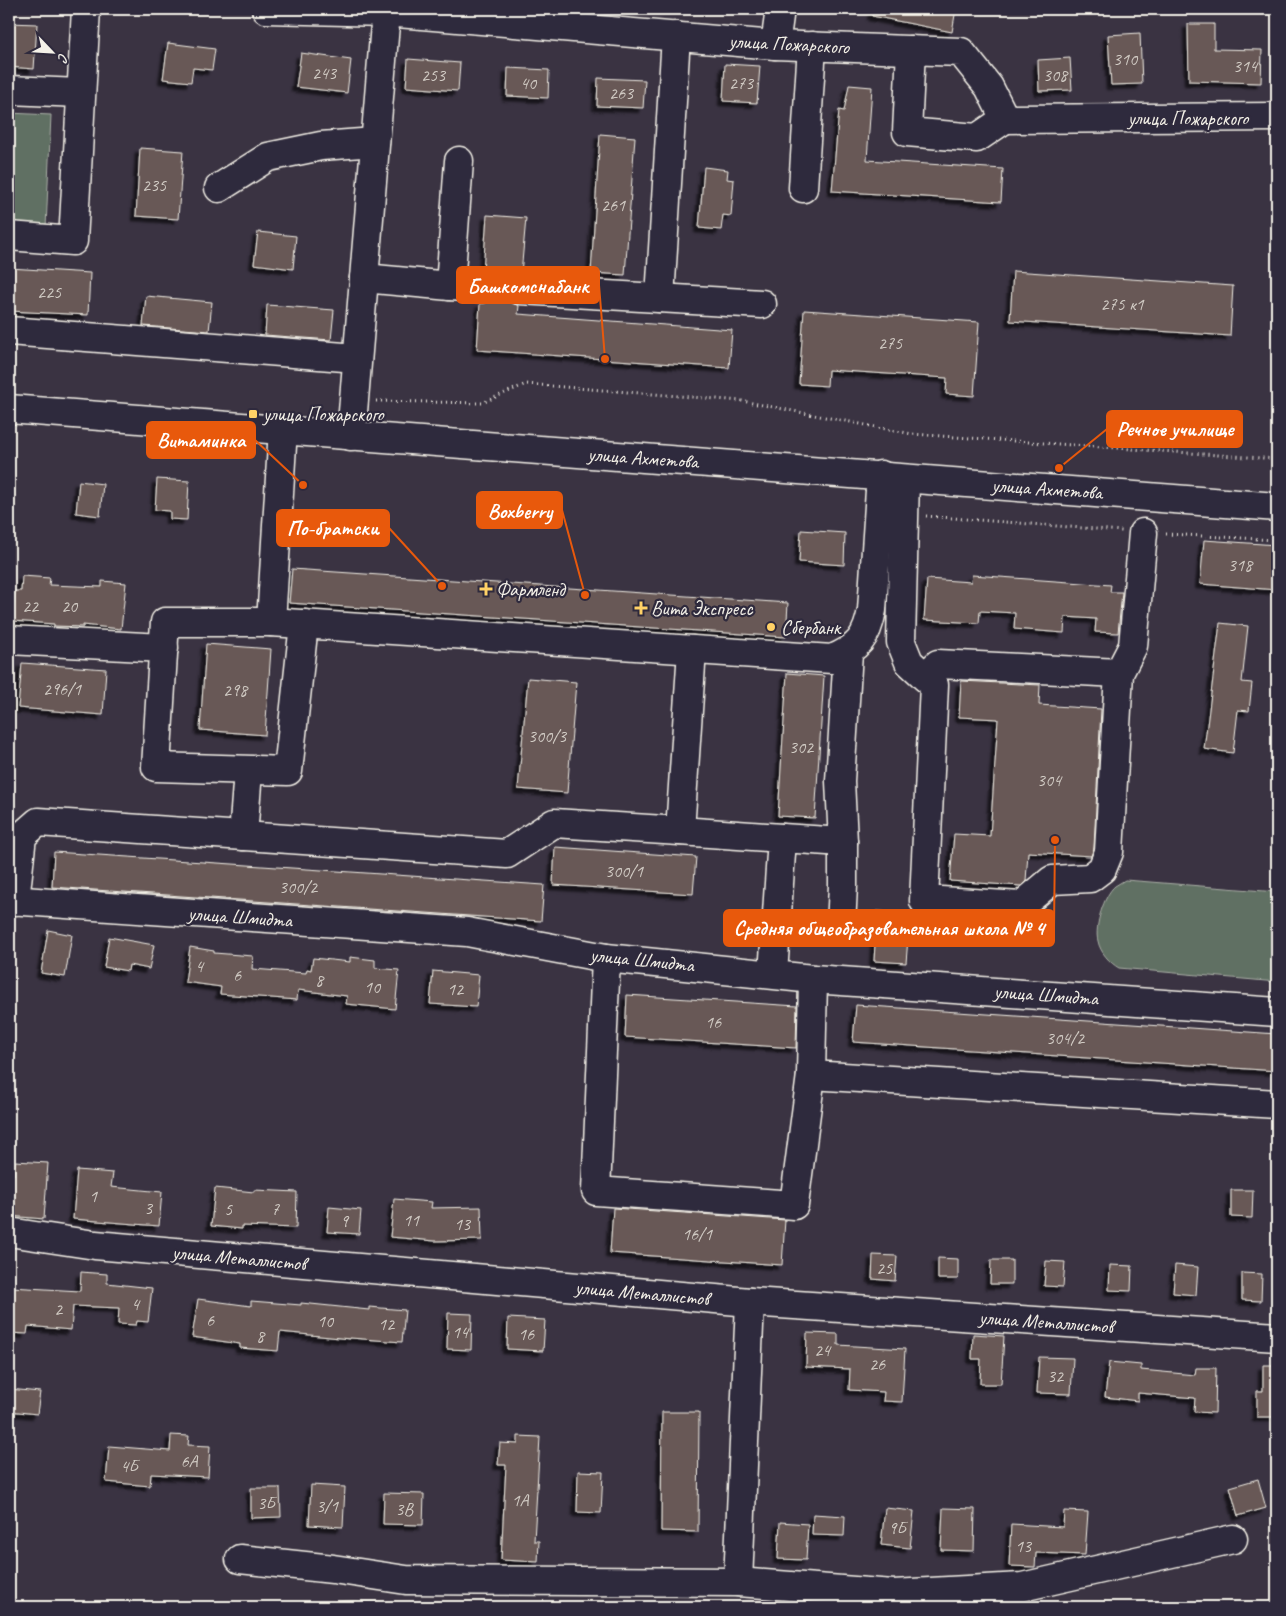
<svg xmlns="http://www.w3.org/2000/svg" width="1286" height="1616" viewBox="0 0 1286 1616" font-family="Caveat,sans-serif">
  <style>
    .green { fill: #616f64; stroke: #aab0a6 }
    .building { fill: #685956; stroke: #f4f1e8; filter: url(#shadow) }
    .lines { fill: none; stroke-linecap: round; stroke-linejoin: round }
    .minor-tunnel { stroke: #56505b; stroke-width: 28; stroke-dasharray: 28 14; stroke-linecap: butt }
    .minor-casing { stroke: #f4f1e8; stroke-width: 31 }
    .major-casing { stroke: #f4f1e8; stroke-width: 31 }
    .path { stroke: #f4f1e8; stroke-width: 3; stroke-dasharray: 1 4; stroke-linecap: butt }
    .minor { stroke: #2f2a3d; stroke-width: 28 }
    .major { stroke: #2f2a3d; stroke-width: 28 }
    .poi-dot { fill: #ffd166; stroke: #2f2a3d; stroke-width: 2 }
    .labels { text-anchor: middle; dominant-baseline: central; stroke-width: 4.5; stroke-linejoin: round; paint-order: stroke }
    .number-label { font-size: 18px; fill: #d1cbc4 }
    .street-label { font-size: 20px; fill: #f4f1e8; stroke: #2f2a3d }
    .poi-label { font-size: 20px; fill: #f4f1e8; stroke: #2f2a3d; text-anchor: start }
    .leader { fill: none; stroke: #e8590c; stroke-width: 2 }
    .callout-dot { fill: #e8590c; stroke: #2f2a3d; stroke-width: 2 }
    .callout { fill: #e8590c; stroke: #e8590c; stroke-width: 2 }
    .callout-label { font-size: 21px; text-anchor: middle; font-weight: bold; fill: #fff }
  </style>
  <defs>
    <filter id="shadow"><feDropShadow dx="-4.5" dy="4.5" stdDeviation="1" flood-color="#0009"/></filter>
  </defs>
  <rect width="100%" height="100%" fill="#3a3342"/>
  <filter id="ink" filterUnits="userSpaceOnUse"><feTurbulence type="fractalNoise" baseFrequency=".02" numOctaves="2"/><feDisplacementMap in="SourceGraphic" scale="10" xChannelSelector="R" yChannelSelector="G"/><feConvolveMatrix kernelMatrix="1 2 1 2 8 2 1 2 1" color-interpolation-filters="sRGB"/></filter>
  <g filter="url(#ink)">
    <g class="green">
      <path d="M9,113L51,115L46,228L9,226Z"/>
      <path d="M1125,880L1277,892V982L1119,968C1110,963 1100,952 1098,941C1094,927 1104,895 1115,886C1118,884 1122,882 1125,880Z"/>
      <path d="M353,1601L499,1607H215Z"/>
    </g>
    <g class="building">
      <path d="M873,9H956L952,32L872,16Z"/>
      <path d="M9,23L37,24L34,69L9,67Z"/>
      <path d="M1188,24H1214V49L1262,50L1261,83L1189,81Z"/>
      <path d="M1140,33L1142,84L1111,85L1108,35Z"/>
      <path d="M168,43L215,49L212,70L193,68L191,82L163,79Z"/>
      <path d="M301,53L351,60L347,93L296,87Z"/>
      <path d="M1070,58L1072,90L1039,91L1038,60Z"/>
      <path d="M408,59L460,63L458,91L406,87Z"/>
      <path d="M725,64L760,66L757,103L723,101Z"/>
      <path d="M508,68L549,70L548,98L507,96Z"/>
      <path d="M598,78L645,80L643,108L597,106Z"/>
      <path d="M849,85L872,87L867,160L1003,169L1001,202L832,191L839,110L844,111Z"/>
      <path d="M600,134L635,137L625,275L591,273Z"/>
      <path d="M140,148L183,151L178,219L136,216Z"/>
      <path d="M704,167L728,170L727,179L734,180L731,216L723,215L721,230L699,228Z"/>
      <path d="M487,215L526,218L521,274L513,276L507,282L504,289L506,297L512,303L519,306L518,314L732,330L729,368L477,350L480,304L489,302L495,297L498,289L496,281L490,275L483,272Z"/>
      <path d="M258,232L296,236L293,269L254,264Z"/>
      <path d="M9,268L90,273L88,315L9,311Z"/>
      <path d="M1013,271L1233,286L1230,336L1010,321Z"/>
      <path d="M146,296L212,302L209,331L143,326Z"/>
      <path d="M267,305L334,310L331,340L265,335Z"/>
      <path d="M804,310L979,322L974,396L946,394L947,378L828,370L827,386L799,384Z"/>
      <path d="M157,479L189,481L187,520L170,519V511L155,510Z"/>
      <path d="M79,481L103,484L100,516L76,513Z"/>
      <path d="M801,530L845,533L844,565L799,562Z"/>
      <path d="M1204,540L1277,545V590L1200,584Z"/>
      <path d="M292,569L788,603L786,637L289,603Z"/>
      <path d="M972,575L1111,585L1110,592H1122L1118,633L1095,632L1096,619L1065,617L1064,633L1014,629L1015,613L980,611L979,623L924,620L927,579L971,582Z"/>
      <path d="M22,576L50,578L49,585L102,587V581L126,583L121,629L83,625V627L54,626V624L12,621L15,591H21Z"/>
      <path d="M1220,623L1248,626L1242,682L1252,683L1249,711L1238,710L1233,753L1204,749Z"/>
      <path d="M206,644L271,649L265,735L200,730Z"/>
      <path d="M22,663L106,669L103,715L18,708Z"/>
      <path d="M787,673L824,676L815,818L778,816Z"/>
      <path d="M528,678L576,682L567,793L518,789Z"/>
      <path d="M961,681L1040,685L1039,705L1101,709L1094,848L1091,856L1028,852L1026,881L1021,886L950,881L954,834L990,836L998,719L959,717Z"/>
      <path d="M555,847L696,857L693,894L553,885Z"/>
      <path d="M54,852L544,885L541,921L52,887Z"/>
      <path d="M877,911L910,913L906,963L874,961Z"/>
      <path d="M48,930L72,935L65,977L41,973Z"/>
      <path d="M109,937L154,945L149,969L129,965L128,971L104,967Z"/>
      <path d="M190,947L214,951V953L253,956L252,969L306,973L307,969L311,970L313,958L350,962V957L375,960V968L399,970L395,1009L346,1004L347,996L298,990L297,1000L220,994L221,987L185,982Z"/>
      <path d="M433,971L479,975L476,1007L430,1004Z"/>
      <path d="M627,995L797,1006L796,1048L625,1037Z"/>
      <path d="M856,1005L1277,1034V1071L853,1042Z"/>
      <path d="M15,1161L48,1163L44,1219L9,1216V1174L14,1175Z"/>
      <path d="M77,1170L113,1173L111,1187L162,1192L159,1226L73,1219Z"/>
      <path d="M215,1188L254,1192V1190L297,1192L296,1228L242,1226V1229L211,1226Z"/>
      <path d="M1231,1190H1253L1252,1218L1231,1217Z"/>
      <path d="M394,1199L432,1202L431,1208L481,1207L482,1240L435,1241L390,1237Z"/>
      <path d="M329,1207L361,1210L359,1234L327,1232Z"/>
      <path d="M613,1208L785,1220L782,1265L610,1253Z"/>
      <path d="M873,1255L897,1256L895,1281L872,1279Z"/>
      <path d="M938,1258L958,1259V1279H938Z"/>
      <path d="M991,1260H1012V1284H990Z"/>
      <path d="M1046,1261L1065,1262L1063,1287L1044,1286Z"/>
      <path d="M1110,1265L1132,1266L1131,1291L1109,1290Z"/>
      <path d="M1175,1265L1198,1267L1196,1295L1173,1293Z"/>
      <path d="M81,1272L107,1274V1283L152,1288L148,1322L137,1321L136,1325L118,1324L119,1308L73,1306L71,1330L28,1326L27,1334L9,1333L10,1287L80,1291Z"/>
      <path d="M1242,1273L1262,1274L1261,1301L1242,1300Z"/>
      <path d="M198,1299L251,1306V1301L301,1305V1303L369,1310V1307L405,1310L402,1342L350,1338V1339L280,1332L278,1351L240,1348V1344L192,1337Z"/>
      <path d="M448,1313L472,1314L471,1350L447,1349Z"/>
      <path d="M508,1318L545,1320L543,1351L507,1349Z"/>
      <path d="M807,1333L838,1334V1345L905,1349L902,1402L883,1401L884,1392L849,1390L850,1369L806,1367Z"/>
      <path d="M973,1334L1004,1336L1001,1384H980L981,1359H972Z"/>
      <path d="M1039,1357L1073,1358L1071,1394L1037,1393Z"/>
      <path d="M1109,1362L1141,1365V1370L1195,1375L1196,1368H1216L1215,1413L1194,1412L1195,1398L1138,1393V1401L1105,1397Z"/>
      <path d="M1263,1365H1277V1417H1257V1391H1263Z"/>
      <path d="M9,1389L40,1392L37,1414L9,1411Z"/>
      <path d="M662,1412H699L698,1532L661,1531Z"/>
      <path d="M171,1435L189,1436L188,1445L210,1446L208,1477L151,1474L150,1486L106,1482L109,1446L170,1451Z"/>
      <path d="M518,1436L540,1437L534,1541H539L538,1562L501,1560L506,1465H498L500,1443L518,1444Z"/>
      <path d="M578,1471L603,1472L601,1513L577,1512Z"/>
      <path d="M1258,1479L1266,1508L1238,1516L1230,1487Z"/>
      <path d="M311,1485L345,1487L343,1527L309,1525Z"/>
      <path d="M251,1488H280L281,1517L251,1518Z"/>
      <path d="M384,1493L424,1494L423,1525L383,1524Z"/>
      <path d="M885,1508L914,1511L910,1548L881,1545Z"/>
      <path d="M943,1508L975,1509L974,1551L941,1550Z"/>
      <path d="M1064,1511L1088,1512L1085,1555L1036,1553L1035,1567L1009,1566L1011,1524L1063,1527Z"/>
      <path d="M813,1514L845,1516L844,1536L812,1535Z"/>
      <path d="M780,1522L808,1524L806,1560L778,1559Z"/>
    </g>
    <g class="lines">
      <path class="minor-tunnel" d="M482,288L520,290"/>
      <defs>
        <g id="minor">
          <path d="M266,9L386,12L775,45L961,52L989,87L1005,119L1277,117"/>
          <path d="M775,45L780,9"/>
          <path d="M911,50L907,132L977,138L1005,119"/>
          <path d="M9,90L80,93"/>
          <path d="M219,188L268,157L321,146L375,142"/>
          <path d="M803,188L812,46"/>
          <path d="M9,236L73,241L86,9"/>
          <path d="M364,278L450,286L459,161"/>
          <path d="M450,286L482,288"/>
          <path d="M520,290L762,304"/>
          <path d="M660,298L676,36"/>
          <path d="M9,331L357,358"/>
          <path d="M283,429L271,622L832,659C858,648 867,638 872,610L881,475"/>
          <path d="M351,436L386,12"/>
          <path d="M905,479L901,642L909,662L934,685L924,901H941L1021,906L1052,880L1090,878L1102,869L1109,852L1119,673L1133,646L1143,533"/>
          <path d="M271,622H165L156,767L288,771L304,624"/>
          <path d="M9,640L164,648"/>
          <path d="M692,650L680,831L782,838L773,974"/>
          <path d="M925,677L938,664L1119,673"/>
          <path d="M243,836L248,771"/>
          <path d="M782,838L843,842L840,781L848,652"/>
          <path d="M9,900L467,932L606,958L813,979L1277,1012"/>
          <path d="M15,901L22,836L38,822L507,854L554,823L680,831"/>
          <path d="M841,927L843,885V842"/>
          <path d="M606,958L596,1191L794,1205L811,1075L813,979"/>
          <path d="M811,1075L1277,1104"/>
          <path d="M9,1232L95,1245L750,1302L1277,1337"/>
          <path d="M240,1559L333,1569L406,1580L738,1582L893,1594L1022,1587L1233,1539"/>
          <path d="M738,1582L750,1302"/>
        </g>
        <path id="major" d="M9,409L1277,507"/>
      </defs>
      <use href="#minor" class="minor-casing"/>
      <use href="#major" class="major-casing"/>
      <g class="path">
        <path d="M376,401L482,403L526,384L742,401L912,434L1277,459"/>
        <path d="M926,516L1122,531"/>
        <path d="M1166,534L1277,540"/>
      </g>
      <use href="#minor" class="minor"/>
      <use href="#major" class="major"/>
    </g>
  </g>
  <g class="poi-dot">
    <rect x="248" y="409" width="10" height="10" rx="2.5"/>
    <path d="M483.5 581.5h5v5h5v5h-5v5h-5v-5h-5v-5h5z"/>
    <path d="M638.5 600.5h5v5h5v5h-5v5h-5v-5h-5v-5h5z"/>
    <circle cx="771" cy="627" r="5"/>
  </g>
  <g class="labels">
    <g class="number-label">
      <text x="1125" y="59">310</text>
      <text x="1245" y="66">314</text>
      <text x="324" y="73">243</text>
      <text x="433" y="75">253</text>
      <text x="1055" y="75">308</text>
      <text x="528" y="83">40</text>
      <text x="741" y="83">273</text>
      <text x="621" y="93">263</text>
      <text x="154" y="185">235</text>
      <text x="613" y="205">261</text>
      <text x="49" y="292">225</text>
      <text x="1122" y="304">275 к1</text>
      <text x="890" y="343">275</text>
      <text x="1240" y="565">318</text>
      <text x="30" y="606">22</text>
      <text x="69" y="606">20</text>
      <text x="62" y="689">296/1</text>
      <text x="235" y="690">298</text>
      <text x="547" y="736">300/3</text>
      <text x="801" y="747">302</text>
      <text x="1049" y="780">304</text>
      <text x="624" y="871">300/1</text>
      <text x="298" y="887">300/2</text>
      <text x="199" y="966">4</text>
      <text x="237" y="975">6</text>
      <text x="319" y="980">8</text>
      <text x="372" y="987">10</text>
      <text x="455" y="989">12</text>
      <text x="713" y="1022">16</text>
      <text x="1065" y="1038">304/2</text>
      <text x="93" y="1196">1</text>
      <text x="148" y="1208">3</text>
      <text x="228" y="1209">5</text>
      <text x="275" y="1209">7</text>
      <text x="411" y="1220">11</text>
      <text x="344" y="1221">9</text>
      <text x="462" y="1224">13</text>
      <text x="697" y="1234">16/1</text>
      <text x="884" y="1268">25</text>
      <text x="135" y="1304">4</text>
      <text x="58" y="1309">2</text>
      <text x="210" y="1320">6</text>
      <text x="325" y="1321">10</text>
      <text x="386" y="1324">12</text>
      <text x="460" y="1332">14</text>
      <text x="526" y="1334">16</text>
      <text x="260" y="1336">8</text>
      <text x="822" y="1350">24</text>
      <text x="877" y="1364">26</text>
      <text x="1055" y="1376">32</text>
      <text x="189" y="1461">6А</text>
      <text x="129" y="1466">4Б</text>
      <text x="520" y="1500">1А</text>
      <text x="266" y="1503">3Б</text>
      <text x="327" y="1506">3/1</text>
      <text x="404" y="1509">3В</text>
      <text x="897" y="1528">9Б</text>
      <text x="1023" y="1546">13</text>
    </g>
    <g class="street-label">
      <text transform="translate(789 44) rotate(3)">улица Пожарского</text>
      <text x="1188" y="118">улица Пожарского</text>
      <text transform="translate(643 458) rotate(4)">улица Ахметова</text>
      <text transform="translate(1047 489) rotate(4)">улица Ахметова</text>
      <text transform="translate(240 917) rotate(4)">улица Шмидта</text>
      <text transform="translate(642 960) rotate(6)">улица Шмидта</text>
      <text transform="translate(1046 995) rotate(4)">улица Шмидта</text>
      <text transform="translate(239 1258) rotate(5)">улица Металлистов</text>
      <text transform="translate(642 1293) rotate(5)">улица Металлистов</text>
      <text transform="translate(1046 1322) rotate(4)">улица Металлистов</text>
    </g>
    <g class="poi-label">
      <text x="263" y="414">улица Пожарского</text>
      <text x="496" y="589">Фармленд</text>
      <text x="651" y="608">Вита Экспресс</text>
      <text x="781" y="627">Сбербанк</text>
    </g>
  </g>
  <path class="leader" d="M605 359L599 285M1059 468L1107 429M303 485L255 440M585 595L562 510M442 586L389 528M1055 840L1054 928"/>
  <g class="callout-dot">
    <circle cx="605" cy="359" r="5"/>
    <circle cx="1059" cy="468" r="5"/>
    <circle cx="303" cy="485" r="5"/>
    <circle cx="585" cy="595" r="5"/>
    <circle cx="442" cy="586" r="5"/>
    <circle cx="1055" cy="840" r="5"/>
  </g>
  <g class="callout">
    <rect x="457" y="267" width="142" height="36" rx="5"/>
    <rect x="1107" y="411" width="135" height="36" rx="5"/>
    <rect x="147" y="422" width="108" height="36" rx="5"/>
    <rect x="477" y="492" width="85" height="36" rx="5"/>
    <rect x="277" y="510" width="112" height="36" rx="5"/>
    <rect x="724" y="910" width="330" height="36" rx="5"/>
  </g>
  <g class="callout-label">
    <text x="528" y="293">Башкомснабанк</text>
    <text x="1175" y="436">Речное училище</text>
    <text x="201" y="447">Витаминка</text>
    <text x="520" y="518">Boxberry</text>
    <text x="333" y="535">По-братски</text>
    <text x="889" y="935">Средняя общеобразовательная школа № 4</text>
  </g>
  <rect width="1286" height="1616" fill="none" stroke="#2f2a3d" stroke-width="30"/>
  <rect x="15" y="15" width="1256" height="1586" fill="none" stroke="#f4f1e8" stroke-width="2" filter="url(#ink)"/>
  <g transform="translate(52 52) rotate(115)" stroke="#2f2a3d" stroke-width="4" paint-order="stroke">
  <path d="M0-4L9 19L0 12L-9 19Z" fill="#f4f1e8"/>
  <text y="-8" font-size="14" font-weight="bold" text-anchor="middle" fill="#f4f1e8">С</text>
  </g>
</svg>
